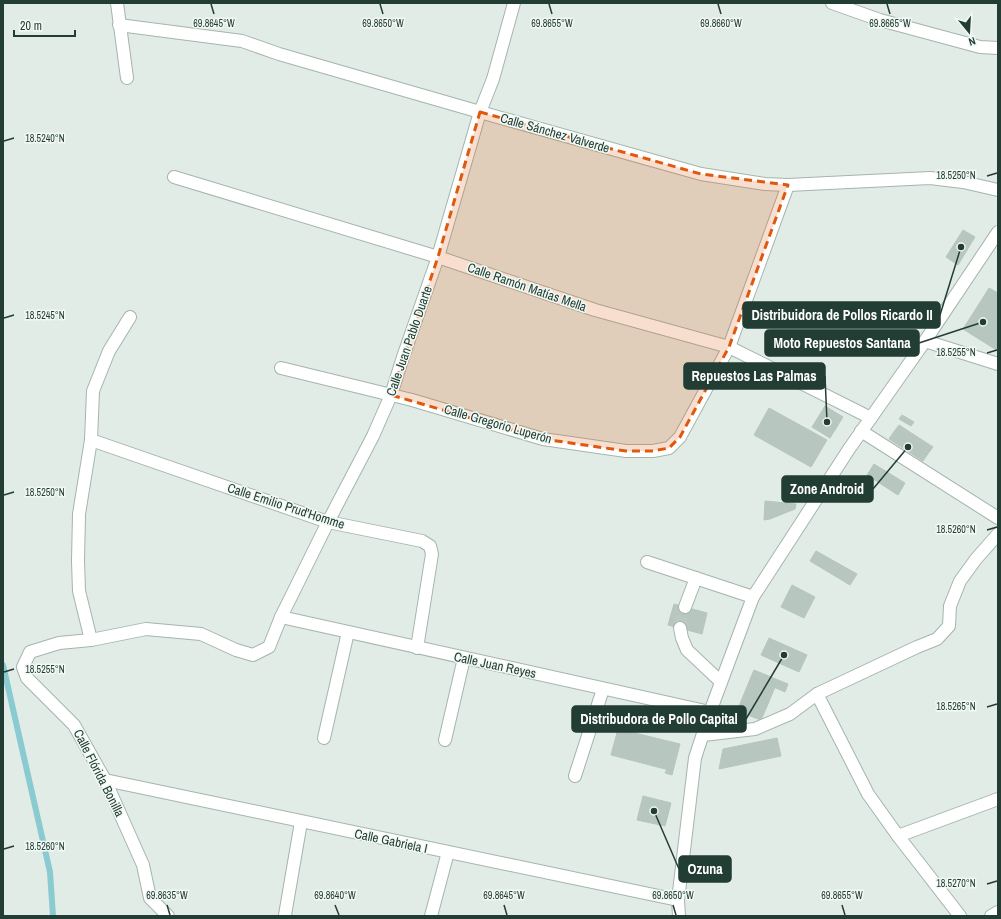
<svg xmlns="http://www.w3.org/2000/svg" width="1001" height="919" viewBox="0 0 1001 919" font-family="'Archivo Narrow',sans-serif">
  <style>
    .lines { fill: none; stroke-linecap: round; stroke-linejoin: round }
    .stream { stroke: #8acad1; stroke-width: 6 }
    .building { fill: #b7c7c0; stroke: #b4c6bd }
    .minor-tunnel { stroke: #bcc9c3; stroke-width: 12; stroke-dasharray: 12 6; stroke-linecap: butt }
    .minor-casing { stroke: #a5b4ae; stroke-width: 14 }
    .minor { stroke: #fff; stroke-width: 12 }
    .marked { fill: #de580e; fill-opacity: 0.2; stroke: #de580e; stroke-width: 3; stroke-dasharray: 8 5; stroke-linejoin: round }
    .ticks { fill: none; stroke: #223d34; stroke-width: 1.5 }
    .labels { text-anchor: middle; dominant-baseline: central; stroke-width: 3; stroke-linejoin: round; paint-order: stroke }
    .street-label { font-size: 13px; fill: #223d34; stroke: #f2f9f5 }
    .ticks-label { font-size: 10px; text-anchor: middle; fill: #223d34; stroke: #f2f9f5; stroke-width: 3; stroke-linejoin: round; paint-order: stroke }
    .leader { fill: none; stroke: #223d34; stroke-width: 1.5 }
    .callout-dot { fill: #223d34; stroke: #f2f9f5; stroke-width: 1.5 }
    .callout { fill: #223d34; stroke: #223d34; stroke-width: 1.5 }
    .callout-label { font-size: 14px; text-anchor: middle; font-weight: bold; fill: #fff }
  </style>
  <rect width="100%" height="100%" fill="#e2ece7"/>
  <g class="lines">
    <path class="stream" d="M3,665L50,872L53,916"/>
  </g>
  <g class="building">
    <path d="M963,230L975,237L958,265L946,257Z"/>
    <path d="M989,288L998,293V316L979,304Z"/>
    <path d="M979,304L998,316V351L963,329Z"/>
    <path d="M825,406L843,417L830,438L812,427Z"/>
    <path d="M769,408L827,440L811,467L754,435Z"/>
    <path d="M902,415L914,422L911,426L899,419Z"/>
    <path d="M899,425L933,447L927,455L893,433Z"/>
    <path d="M893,433L927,455L923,461L889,439Z"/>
    <path d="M874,464L905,483L898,495L867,475Z"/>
    <path d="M765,501L796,504L795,509L770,519L764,520Z"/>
    <path d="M816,551L857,574L850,585L810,561Z"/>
    <path d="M792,585L815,597L804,618L781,607Z"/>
    <path d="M674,604L707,613L702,634L668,625Z"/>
    <path d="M769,638L807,655L799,672L761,655Z"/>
    <path d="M754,670L788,684L785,692L751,677Z"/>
    <path d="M751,677L775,687L768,704L744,694Z"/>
    <path d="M744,694L768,704L761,720L737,711Z"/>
    <path d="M618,729L680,744L673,771L611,755Z"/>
    <path d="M777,738L781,756L719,769L723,749Z"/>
    <path d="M667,769L673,771L672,775L665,773Z"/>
    <path d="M643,796L671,803L665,826L637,820Z"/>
  </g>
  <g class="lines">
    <path class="minor-tunnel" d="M680,628L685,607"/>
    <defs>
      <g id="minor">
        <path d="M117,3L127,78"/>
        <path d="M832,3L880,20L980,47L998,48"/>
        <path d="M119,25L242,41L279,54L480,112L701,174L765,184L788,185L930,178L963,182L998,190"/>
        <path d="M174,177L438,257L595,310L729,347L871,418"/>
        <path d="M925,341L998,364"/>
        <path d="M281,368L412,400L543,439L626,451H653L669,448L680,437L729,347L788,185"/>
        <path d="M861,431L998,518"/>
        <path d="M91,440L328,522L422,541L430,546L432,554L417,648"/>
        <path d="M647,562L753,597"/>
        <path d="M685,607L696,578"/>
        <path d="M281,617L710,712"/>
        <path d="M680,628L682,638L687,650L721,682"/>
        <path d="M91,640L79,591L78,561L79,514L91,440L93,391L109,351L130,317"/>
        <path d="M817,694L868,794L898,836L960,916"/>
        <path d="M703,735L755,729L790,714L817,694L917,647L937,639L949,626L950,606L960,581L976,559L998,534"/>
        <path d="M324,738L348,632"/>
        <path d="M445,740L464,658"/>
        <path d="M575,776L603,689"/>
        <path d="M105,780L678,900"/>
        <path d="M898,836L998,799"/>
        <path d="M285,915L301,822"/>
        <path d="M168,916L150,898L143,865L105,780L74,725L27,678L23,667L30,652L59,643L91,640L146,629L201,634L236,650L253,655L269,647L281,617L328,522L373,436L391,395L403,357L438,257L480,112L493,79L514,3"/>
        <path d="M431,916L448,852"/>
        <path d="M679,916L678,900L695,758L710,712L753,597L849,449L925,341L998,232"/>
        <path d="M991,916L998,912"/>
      </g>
    </defs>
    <use href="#minor" class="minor-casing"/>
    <use href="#minor" class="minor"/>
  </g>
  <path class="marked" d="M480,112L701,174L788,185L729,347L680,437L669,448L653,451H626L543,439L391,395L438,257Z"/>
  <path class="ticks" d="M211,4L214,14M380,4L383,14M549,4L552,14M718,4L721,14M887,4L890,14M4,141L14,138M987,176L997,173M4,318L14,315M987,353L997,350M4,495L14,492M987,530L997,527M4,672L14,669M987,707L997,704M4,849L14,846M987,884L997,881M167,905L170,915M335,905L339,915M504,905L507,915M673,905L676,915M842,905L845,915"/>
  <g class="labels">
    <g class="street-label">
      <text transform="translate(555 133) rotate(16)">Calle Sánchez Valverde</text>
      <text transform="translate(527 287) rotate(19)">Calle Ramón Matías Mella</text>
      <text transform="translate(409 341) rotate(-71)">Calle Juan Pablo Duarte</text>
      <text transform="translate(498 424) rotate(16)">Calle Gregorio Luperón</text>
      <text transform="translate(286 506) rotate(18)">Calle Emilio Prud'Homme</text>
      <text transform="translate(495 665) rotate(12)">Calle Juan Reyes</text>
      <text transform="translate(99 773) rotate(63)">Calle Flórida Bonilla</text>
      <text transform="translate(391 841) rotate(12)">Calle Gabriela I</text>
    </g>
  </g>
  <g class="ticks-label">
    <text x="214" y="27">69.8645°W</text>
    <text x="383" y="27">69.8650°W</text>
    <text x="552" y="27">69.8655°W</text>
    <text x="721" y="27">69.8660°W</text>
    <text x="890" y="27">69.8665°W</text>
    <text x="45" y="142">18.5240°N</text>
    <text x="956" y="179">18.5250°N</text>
    <text x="45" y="319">18.5245°N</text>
    <text x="956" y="356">18.5255°N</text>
    <text x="45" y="496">18.5250°N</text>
    <text x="956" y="533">18.5260°N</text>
    <text x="45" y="673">18.5255°N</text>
    <text x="956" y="710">18.5265°N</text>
    <text x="45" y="850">18.5260°N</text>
    <text x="956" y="887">18.5270°N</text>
    <text x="167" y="899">69.8635°W</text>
    <text x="335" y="899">69.8640°W</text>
    <text x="504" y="899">69.8645°W</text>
    <text x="673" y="899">69.8650°W</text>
    <text x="842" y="899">69.8655°W</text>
  </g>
  <path class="leader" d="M961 247L940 315M983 322L919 343M827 422L825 376M908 447L873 489M784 655L746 719M654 811L679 869"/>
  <g class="callout-dot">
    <circle cx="961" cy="247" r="4"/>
    <circle cx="983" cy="322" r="4"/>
    <circle cx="827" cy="422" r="4"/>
    <circle cx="908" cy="447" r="4"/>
    <circle cx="784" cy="655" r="4"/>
    <circle cx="654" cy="811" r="4"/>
  </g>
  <g class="callout">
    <rect x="743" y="302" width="197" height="26" rx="4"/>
    <rect x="765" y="330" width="154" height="26" rx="4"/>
    <rect x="684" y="363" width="141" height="26" rx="4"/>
    <rect x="782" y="476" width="91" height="26" rx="4"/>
    <rect x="572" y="706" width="174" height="26" rx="4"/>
    <rect x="679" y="856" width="52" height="26" rx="4"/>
  </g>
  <g class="callout-label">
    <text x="842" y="320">Distribuidora de Pollos Ricardo II</text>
    <text x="842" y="348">Moto Repuestos Santana</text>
    <text x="754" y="381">Repuestos Las Palmas</text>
    <text x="827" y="494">Zone Android</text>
    <text x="659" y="724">Distribudora de Pollo Capital</text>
    <text x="705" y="874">Ozuna</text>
  </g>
  <rect width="1001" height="919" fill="none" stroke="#223d34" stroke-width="8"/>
  <g transform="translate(969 32) rotate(162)" stroke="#f2f9f5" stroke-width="3" paint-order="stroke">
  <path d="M0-3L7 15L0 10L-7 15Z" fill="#223d34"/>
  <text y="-6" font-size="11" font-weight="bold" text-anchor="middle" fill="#223d34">N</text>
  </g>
  <path d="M14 30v6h61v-6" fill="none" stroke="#223d34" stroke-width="2"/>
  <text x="20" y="30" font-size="12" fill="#223d34" stroke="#f2f9f5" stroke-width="3" paint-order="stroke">20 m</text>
</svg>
